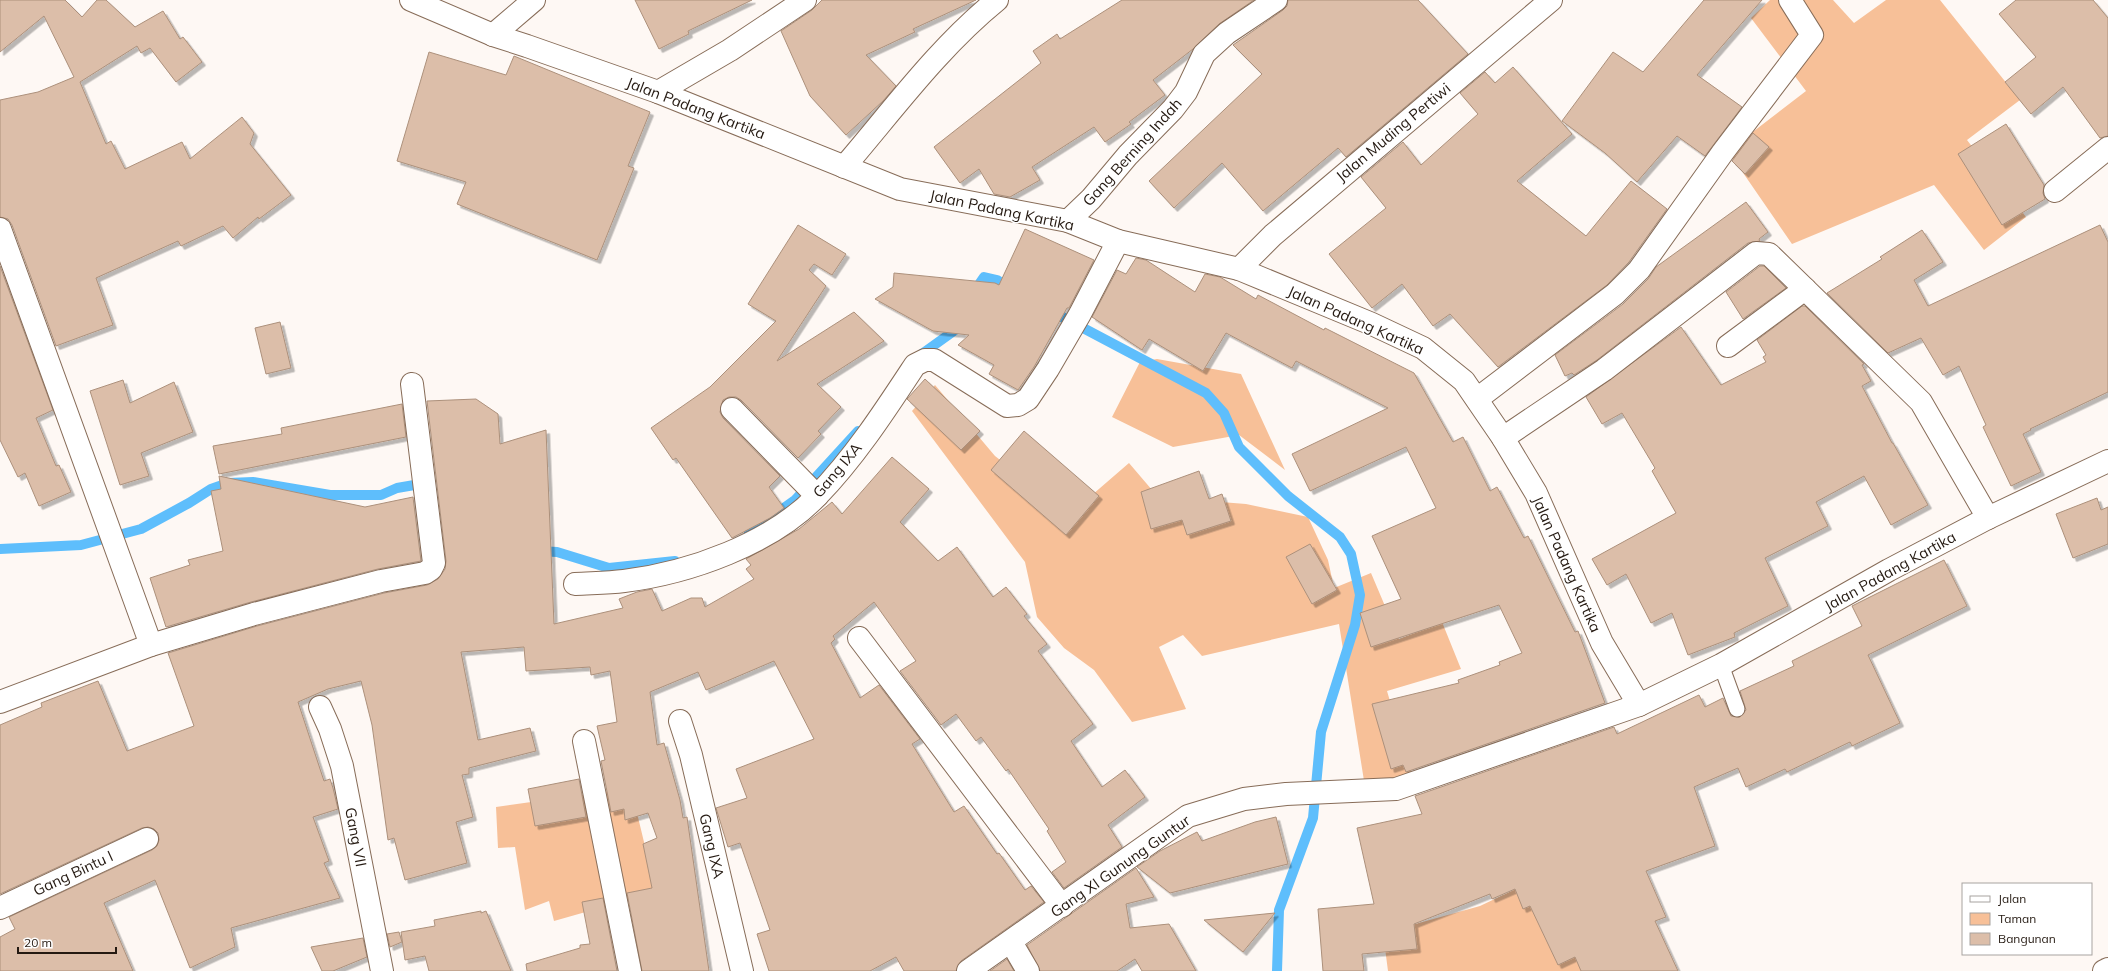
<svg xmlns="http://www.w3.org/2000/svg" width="2108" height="971" viewBox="0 0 2108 971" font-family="Mulish,sans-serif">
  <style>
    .green { fill: #f7c098 }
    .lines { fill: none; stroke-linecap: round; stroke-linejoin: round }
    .stream { stroke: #5ebefc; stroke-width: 10 }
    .building { fill: #dcbea9; stroke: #ac907b; filter: url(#shadow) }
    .lane-casing { stroke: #876c58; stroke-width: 17 }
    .street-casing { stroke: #876c58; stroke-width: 24 }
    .lane { stroke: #fff; stroke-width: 15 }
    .street { stroke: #fff; stroke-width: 22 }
    .labels { text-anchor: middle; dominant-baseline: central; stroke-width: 3; stroke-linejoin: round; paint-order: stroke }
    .street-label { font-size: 15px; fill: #241911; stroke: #fff }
  </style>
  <defs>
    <filter id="shadow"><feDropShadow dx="3.5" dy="3.5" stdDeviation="0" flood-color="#0004"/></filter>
  </defs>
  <rect width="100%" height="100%" fill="#fef8f4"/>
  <g class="green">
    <path d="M1770,0H1833L1854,23L1886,0H1940L2020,100L1967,140L2026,217L1984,250L1934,185L1792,244L1728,151L1806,91L1751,18Z"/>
    <path d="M1157,359L1241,374L1285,470L1239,435L1173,447L1112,417L1140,362Z"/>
    <path d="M935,385L995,456L1070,514L1129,463L1158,497L1246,504L1308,517L1328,560L1334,588L1371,573L1399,639L1442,622L1461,669L1387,691L1412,776L1365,787L1339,624L1202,656L1183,635L1159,647L1186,709L1132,722L1094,670L1064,648L1037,617L1025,562L912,411Z"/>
    <path d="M631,788L656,892L554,921L549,901L525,910L515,847L498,848L496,807Z"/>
    <path d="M1530,882L1591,971H1388L1383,933L1480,906Z"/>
  </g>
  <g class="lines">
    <g class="stream">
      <path d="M973,293L984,277L997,280L1012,290"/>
      <path d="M1051,311L1206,393L1224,413L1239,447L1288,496L1340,537L1351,554L1360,595L1355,625L1321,732L1313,818L1279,910L1277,971"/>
      <path d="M919,356L958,328L959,324"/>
      <path d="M749,533L795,500L858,431"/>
      <path d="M0,549L81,545L141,529L189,503L211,489L228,483L253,482L330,495H381L397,488L426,483"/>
      <path d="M538,551L557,552L609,568L675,561"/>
    </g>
  </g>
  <g class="building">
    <path d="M0,0H65L82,17L97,0H106L135,27L163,11L180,39L183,37L202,62L176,82L150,48L141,53L137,46L80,82L106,144L111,141L125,169L182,142L190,159L242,117L254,133L250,144L291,195L259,219L258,217L233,238L223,226L181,246L178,241L96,278L113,325L56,346L12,225L8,219L0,217V100L38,92L74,77L44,16L0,52Z"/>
    <path d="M635,0H752L688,31L689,34L659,49Z"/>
    <path d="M822,0H976L913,29L915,32L866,55L896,86L883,101L846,135L810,96L781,31L812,10Z"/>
    <path d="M1122,0H1254L1219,24L1193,49L1153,80L1165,95L1129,122L1131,124L1105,142L1094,127L1032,167L1040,180L1010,197L994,194L979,169L960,183L934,147L1041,63L1033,51L1057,34L1060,39Z"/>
    <path d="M1288,0H1418L1468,54L1346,157L1338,148L1263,211L1222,163L1174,208L1149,181L1262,74L1233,45L1283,10L1287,6Z"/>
    <path d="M1704,0H1762L1697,75L1742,107L1705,156L1677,136L1637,182L1605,153L1562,121L1613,52L1643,72Z"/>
    <path d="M2016,0H2093L2108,18V136L2100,138L2063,87L2031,114L2005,82L2036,57L1999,14Z"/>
    <path d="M429,52L506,75L514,56L650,112L628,166L634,168L597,260L457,204L466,182L397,161Z"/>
    <path d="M1513,67L1572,134L1517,181L1586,236L1631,181L1667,209L1629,262L1607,285L1498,367L1450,314L1433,326L1402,284L1372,308L1329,254L1386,208L1361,177L1403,142L1421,165L1478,114L1460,93L1485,72L1495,83Z"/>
    <path d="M2006,124L2044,185L2043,193L2045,199L2002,225L1958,154Z"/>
    <path d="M1753,133L1769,147L1745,174L1732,161Z"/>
    <path d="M1746,202L1768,232L1759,239L1760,241L1748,243L1597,360L1574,375L1572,373L1565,376L1555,355L1623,304L1648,279L1656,267Z"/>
    <path d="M798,225L846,254L832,275L814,264L809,270L826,286L777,361L854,312L884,341L817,384L841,407L818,431L821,434L798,458L741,400L736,397H729L723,400L720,412L723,418L780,476L769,487L784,508L770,518L732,538L676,458L673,460L651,428L710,387L776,321L748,304Z"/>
    <path d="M2100,225L2108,242V392L2030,429L2031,430L2023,434L2041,472L2011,486L1983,427L1986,425L1959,366L1943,375L1921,338L1888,353L1827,293L1882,259L1880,257L1922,230L1943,262L1914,280L1928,306Z"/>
    <path d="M1025,229L1094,260L1069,308H1067L1034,367L1018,390L989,374L994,365L958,345L969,335L933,331L875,299L893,287L894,273L995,283L999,285Z"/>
    <path d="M1136,258L1146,260L1195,292L1205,274L1220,277L1256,299L1258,295L1324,330L1325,328L1414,373L1453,442L1463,437L1490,491L1497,487L1524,538L1528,536L1575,632L1578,631L1605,703L1406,772L1403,765L1391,769L1372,704L1459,683L1458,680L1500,665L1499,662L1522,653L1499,605L1371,647L1360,613L1401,599L1372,536L1436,508L1406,447L1310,491L1292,454L1388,408L1296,361L1292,368L1226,333L1203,371L1149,339L1142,350L1092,317L1117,270L1126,274Z"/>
    <path d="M0,266L53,410L36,418L56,466L59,465L71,492L39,506L25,473L18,477L0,440Z"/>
    <path d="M1760,266H1764L1786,288L1743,319L1726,292Z"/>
    <path d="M1802,306H1805L1864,364L1862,365L1871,381L1862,386L1892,443H1893L1928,505L1891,525L1864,476L1816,502L1828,526L1765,558L1788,606L1734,633L1735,637L1688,655L1672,613L1651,623L1626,574L1607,585L1592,559L1676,513L1652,471L1655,468L1622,413L1602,424L1586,397L1681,327L1721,385L1766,362L1763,357L1766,355L1757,340Z"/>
    <path d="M280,322L291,368L266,374L255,328Z"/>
    <path d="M925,379L980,431L961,450L907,399Z"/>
    <path d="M123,380L130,403L174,382L193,432L141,453L149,476L120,485L90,391Z"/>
    <path d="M476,399L498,414L500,444L546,430L554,624L623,608L619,599L637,592L652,589L662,611L691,598H702L705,607L754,579L746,569L751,565L746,559L799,529L832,502L842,514L892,457L929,489L900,522L938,561L957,547L993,597L1006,587L1027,614L1024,616L1047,644L1038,651L1093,724L1071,741L1102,787L1125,770L1145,797L1108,825L1122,847L1064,888L1052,872L1066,862L1047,831L1049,829L1008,769L1006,771L981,737L976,741L956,714L941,725L900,671L916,661L874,602L833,636L835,639L831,643L860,698L879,685L920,739L912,744L954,812L964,806L997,854L999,853L1025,890L1031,886L1044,902L961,961L956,971H904L896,957L870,971H769L757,934L770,930L740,843L728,847L716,808L747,798L736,769L814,739L774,661L706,690L698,672L650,692L657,745L664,743L680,800L683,818L687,817L709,971H642L627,893L652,888L643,844L657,838L648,813L625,820L624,809L611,812L601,761L605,760L597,726L617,722L610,671L591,675L590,667L526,671L524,647L461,652L478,740L530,728L536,751L469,768V774L462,775L473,817L456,822L467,863L405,880L394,838L388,840L372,725L361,681L328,689L298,702L324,781L330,779L333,788L338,809L313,817L329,861L324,863L340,898L231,928L235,947L190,968L155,880L104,903L133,971H0V937L15,929L9,917L152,850L157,846L159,840L158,833L154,829L148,827L142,828L0,894V725L42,707L41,703L98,681L127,751L194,726L168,653L257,626L384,593L427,585L438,579L445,569L446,561L427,401Z"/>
    <path d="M402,404L406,437L219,474L213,446L282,434L281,428Z"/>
    <path d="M1024,431L1099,496L1066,535L991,470Z"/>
    <path d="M1199,471L1209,499L1222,494L1231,521L1187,535L1182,520L1151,529L1141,492Z"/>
    <path d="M219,476L365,507L413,497L421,561L378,569L251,602L166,627L150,578L190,565L188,560L223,551L211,491L221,489Z"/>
    <path d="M2097,498L2101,510L2108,507V544L2073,558L2056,514Z"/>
    <path d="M1310,544L1337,590L1312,604L1286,557Z"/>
    <path d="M1944,560L1967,606L1868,655L1900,723L1852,746L1850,742L1787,772L1785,769L1746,787L1738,768L1694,787L1715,846L1646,871L1666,917L1655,921L1678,971H1581L1575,957L1558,965L1530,906L1523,909L1515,889L1492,899L1490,894L1414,924L1417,949L1362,954L1364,971H1323L1318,909L1374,904L1357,828L1422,814L1415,796L1614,727L1617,734L1699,695L1705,707L1723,698L1731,716L1740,717L1746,710L1740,691L1794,666L1792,661L1862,626L1852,606Z"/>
    <path d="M579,779L586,817L535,826L528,789Z"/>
    <path d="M1276,817L1288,864L1170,893L1137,867L1160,851L1197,832L1202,841L1255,822Z"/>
    <path d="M1136,868L1154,897L1126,904L1130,928L1169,924L1196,971H1142L1135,959L1117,971H1040L1027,945Z"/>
    <path d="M603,898L617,971H527L526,964L580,948V945L590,944L582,902Z"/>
    <path d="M481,911V913L486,911L511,971H429L425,956L405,960L401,932L435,926L434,920Z"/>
    <path d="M1275,913L1243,952L1204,920Z"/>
    <path d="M399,932L402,942L390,947L387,934Z"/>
    <path d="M363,938L367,957L333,971H322L311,947Z"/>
    <path d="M1007,959L1014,971H990Z"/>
  </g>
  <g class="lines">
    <defs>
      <path id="lane" d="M1721,665L1737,709"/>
      <g id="street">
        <path d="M411,0L493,35L527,46L658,92L900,189L1068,221L1118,241L1239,269L1372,324L1423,348L1464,381L1503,438L1536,493L1602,643L1639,705L1721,665L1889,570L1988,518L2108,461"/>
        <path d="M493,35L534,0"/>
        <path d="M658,92L730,50L805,0"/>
        <path d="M844,167C893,110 938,48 997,0"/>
        <path d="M2055,191L2108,148"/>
        <path d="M1068,221L1091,199L1128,155L1173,109L1186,92L1204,54L1227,33L1276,0"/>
        <path d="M0,229L151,645"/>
        <path d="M1239,269L1273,235L1551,0"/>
        <path d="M1728,346L1805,289"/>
        <path d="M1477,399L1615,294L1639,270L1723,152L1812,35L1790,0"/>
        <path d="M732,409L817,496"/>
        <path d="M1503,438L1604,370L1756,253L1769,254L1921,402L1988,518"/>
        <path d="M575,584C591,583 608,583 624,581C689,573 771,544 817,496C855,457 886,409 915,365L925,360H934L1007,406L1018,405L1028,399L1048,369L1080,314L1118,241"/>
        <path d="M859,638L1062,906"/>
        <path d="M0,702L151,645L254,614L381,581L425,573L431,569L434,563L412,384"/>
        <path d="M320,707L330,729L342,766L382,971"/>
        <path d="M680,721L691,755L742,971"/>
        <path d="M584,741L630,971"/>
        <path d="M0,908L147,839"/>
        <path d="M1011,942L1028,971"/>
        <path d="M968,971L1188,816L1244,799L1286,794L1396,789L1639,705"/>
        <path d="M2104,971L2108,969"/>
      </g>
    </defs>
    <use href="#lane" class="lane-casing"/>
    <use href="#street" class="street-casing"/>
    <use href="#lane" class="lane"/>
    <use href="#street" class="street"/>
  </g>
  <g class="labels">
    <g class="street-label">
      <text transform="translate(696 108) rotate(21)">Jalan Padang Kartika</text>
      <text transform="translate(1393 132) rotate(-40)">Jalan Muding Pertiwi</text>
      <text transform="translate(1132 152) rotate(-48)">Gang Berning Indah</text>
      <text transform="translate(1002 210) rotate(12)">Jalan Padang Kartika</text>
      <text transform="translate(1356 320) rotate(24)">Jalan Padang Kartika</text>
      <text transform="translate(837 470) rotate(-50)">Gang IXA</text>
      <text transform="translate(1567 564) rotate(66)">Jalan Padang Kartika</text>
      <text transform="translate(1890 571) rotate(-29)">Jalan Padang Kartika</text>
      <text transform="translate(356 837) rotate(79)">Gang VII</text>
      <text transform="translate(712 846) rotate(77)">Gang IXA</text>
      <text transform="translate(1120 866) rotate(-35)">Gang XI Gunung Guntur</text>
      <text transform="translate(73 873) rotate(-25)">Gang Bintu I</text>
    </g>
  </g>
  <rect x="1962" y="883" width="130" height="72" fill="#ffffff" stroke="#a7a3a0"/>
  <rect x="1970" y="896" width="20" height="6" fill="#ffffff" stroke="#a7a3a0"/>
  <text x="1998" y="903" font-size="12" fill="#241911">Jalan</text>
  <rect x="1970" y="913" width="20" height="12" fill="#f7c098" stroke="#a7a3a0"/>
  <text x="1998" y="923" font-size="12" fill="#241911">Taman</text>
  <rect x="1970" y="933" width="20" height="12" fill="#dcbea9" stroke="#a7a3a0"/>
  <text x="1998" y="943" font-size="12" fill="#241911">Bangunan</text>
  <path d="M18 947v6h98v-6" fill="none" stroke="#241911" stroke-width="2"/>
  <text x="24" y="947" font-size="12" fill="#241911" stroke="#ffffff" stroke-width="3" paint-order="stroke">20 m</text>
</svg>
